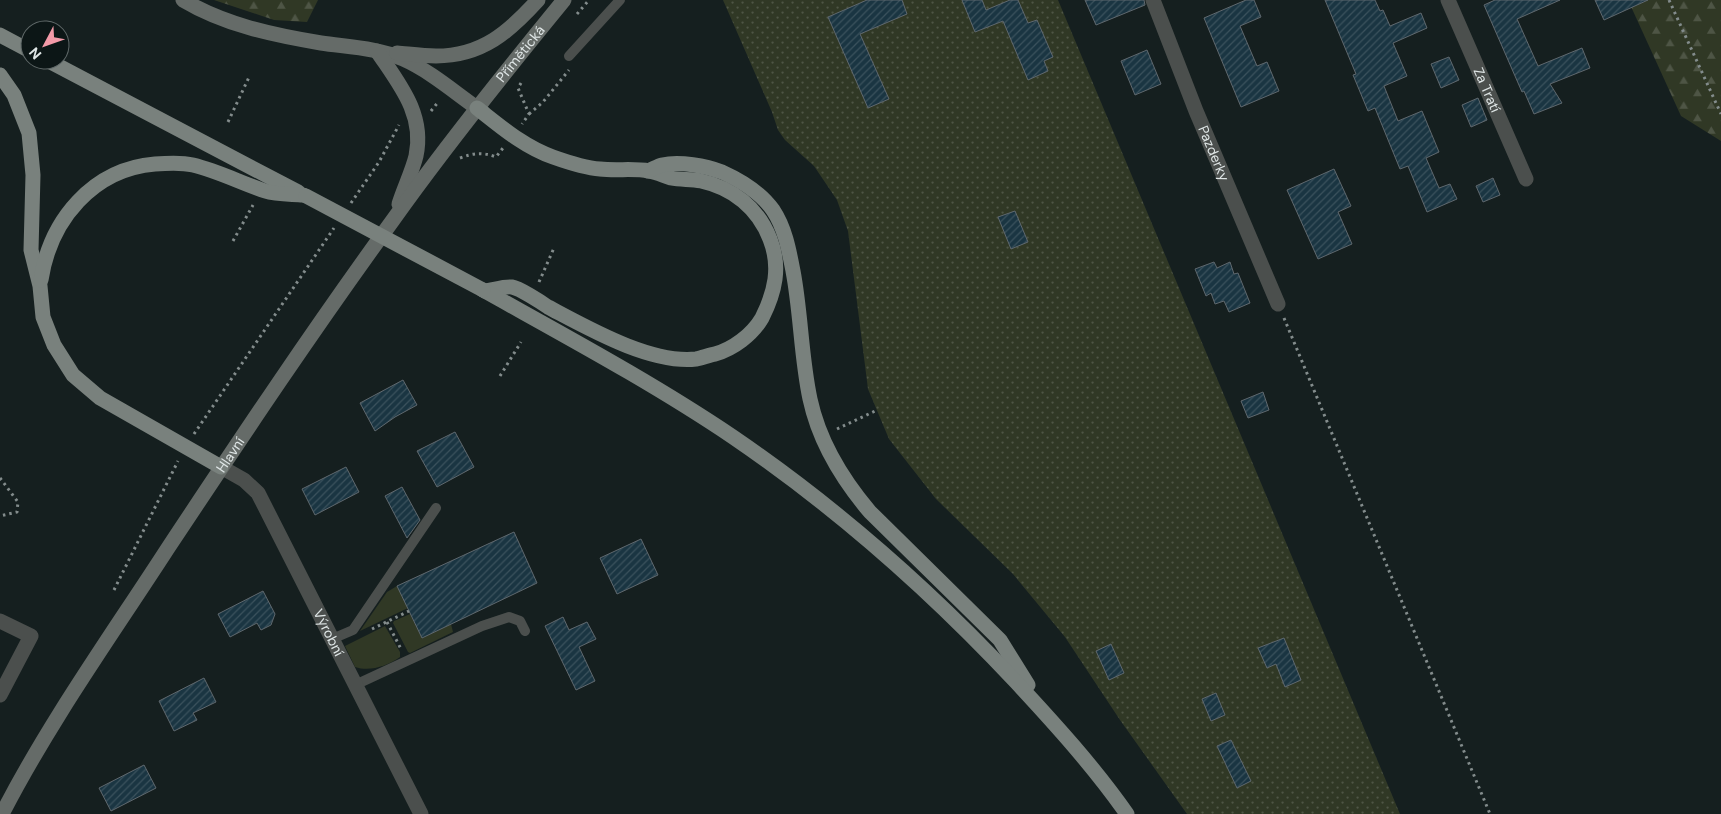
<svg xmlns="http://www.w3.org/2000/svg" width="1721" height="814" viewBox="0 0 1721 814" font-family="'DM Sans',sans-serif">
  <style>
    .grass { fill: #303825 }
    .forest { fill: url(#forest-firs) }
    .garden { fill: url(#garden-dots) }
    .building { fill: url(#building-hatch); stroke: #5f686e }
    .lines { fill: none; stroke-linecap: round; stroke-linejoin: round }
    .path { stroke: #838c8c; stroke-width: 3; stroke-dasharray: 2.5 4; stroke-linecap: butt }
    .lane { stroke: #4b4f4d; stroke-width: 10 }
    .street { stroke: #4b4f4d; stroke-width: 15 }
    .secondary { stroke: #656b68; stroke-width: 15 }
    .primary { stroke: #79817d; stroke-width: 15 }
    .primary-bridge { stroke: #79817d; stroke-width: 15 }
    .labels { text-anchor: middle; dominant-baseline: central; stroke-width: 4; stroke-linejoin: round; paint-order: stroke }
    .street-label { font-size: 14px; fill: #dfe6e6; stroke: #0c1616 }
  </style>
  <defs>
    <pattern id="forest-firs" width="22" height="20" patternUnits="userSpaceOnUse" patternTransform="scale(1.25)"><rect width="22" height="20" fill="#303825"/><path d="M5 1l3.5 6h-7zM16 11l3.5 6h-7z" fill="#4e5545"/></pattern>
    <pattern id="garden-dots" width="8" height="8" patternUnits="userSpaceOnUse" patternTransform="scale(1.25)"><rect width="8" height="8" fill="#303825"/><path d="M2 2h.1M6 6h.1" fill="none" stroke="#4e5545" stroke-width="1.8" stroke-linecap="round"/></pattern>
    <pattern id="building-hatch" width="6" height="6" patternUnits="userSpaceOnUse" patternTransform="scale(1.25)"><rect width="6" height="6" fill="#1a3542"/><path d="M-1 1l2-2M0 6l6-6M5 7l2-2" fill="none" stroke="#3b525d"/></pattern>
  </defs>
  <rect width="100%" height="100%" fill="#151f1f"/>
  <g class="grass">
    <path d="M397,586L408,608L360,631L387,592Z"/>
    <path d="M410,614L422,638L451,624L453,632L410,653L408,652L393,623L394,621Z"/>
    <path d="M385,626L400,652V657C387,666 370,672 355,667L345,646Z"/>
  </g>
  <g class="forest">
    <path d="M214,0H318L307,22L274,20Z"/>
    <path d="M1628,0H1721V141L1681,116Z"/>
  </g>
  <path class="garden" d="M723,0H1058L1400,814H1187L1120,720L1065,637L1013,574L936,499L889,439L868,389L848,231L837,200L814,166L785,140L778,130L772,112Z"/>
  <g class="building">
    <path d="M867,0H902L907,14L860,34L889,99L868,108L828,17Z"/>
    <path d="M962,0H982L986,10L1010,0H1018L1028,23L1037,20L1053,57L1044,61L1048,71L1028,80L1003,21L975,32Z"/>
    <path d="M1085,0H1144L1145,5L1096,25Z"/>
    <path d="M1246,0H1254L1261,17L1240,26L1257,66L1267,62L1279,91L1241,107L1204,18Z"/>
    <path d="M1325,0H1375L1380,11L1383,10L1390,26L1421,13L1427,28L1393,43L1407,76L1384,86L1398,121L1422,111L1439,152L1426,158L1439,188L1450,184L1457,199L1427,212L1408,166L1400,169L1375,108L1368,111L1353,75L1356,74Z"/>
    <path d="M1495,0H1560L1517,19L1538,66L1582,48L1590,68L1550,84L1562,103L1534,114L1524,91L1522,92L1484,5Z"/>
    <path d="M1595,0H1648L1604,20Z"/>
    <path d="M1147,50L1161,84L1135,95L1121,61Z"/>
    <path d="M1449,57L1459,80L1441,88L1431,64Z"/>
    <path d="M1478,98L1487,120L1471,127L1462,105Z"/>
    <path d="M1334,169L1351,206L1338,212L1352,244L1318,259L1287,190Z"/>
    <path d="M1493,178L1500,195L1483,202L1476,186Z"/>
    <path d="M1015,211L1028,242L1011,249L998,217Z"/>
    <path d="M1214,262L1217,268L1230,262L1234,274L1238,273L1250,303L1229,312L1224,301L1215,304L1211,293L1206,296L1195,269Z"/>
    <path d="M403,380L417,405L395,417L375,431L360,403Z"/>
    <path d="M1263,392L1269,410L1248,418L1241,401Z"/>
    <path d="M455,432L474,467L437,487L417,451Z"/>
    <path d="M346,467L359,492L315,515L302,489Z"/>
    <path d="M402,487L420,520L407,538L385,496Z"/>
    <path d="M514,532L537,583L422,638L397,586Z"/>
    <path d="M641,539L658,575L617,594L600,558Z"/>
    <path d="M263,591L275,614L271,625L261,630L257,623L230,637L218,614Z"/>
    <path d="M563,617L569,630L587,622L596,639L579,647L595,681L576,690L545,626Z"/>
    <path d="M1284,638L1301,680L1285,687L1276,664L1267,668L1258,648Z"/>
    <path d="M1111,644L1124,673L1109,680L1096,651Z"/>
    <path d="M204,678L216,702L193,713L197,720L174,731L159,701Z"/>
    <path d="M1216,693L1225,715L1211,721L1202,699Z"/>
    <path d="M1231,740L1251,781L1237,788L1217,746Z"/>
    <path d="M144,765L156,788L111,811L99,788Z"/>
  </g>
  <g class="lines">
    <g class="path">
      <path d="M1669,0L1721,114"/>
      <path d="M577,14L589,0"/>
      <path d="M521,83L518,88L529,114L522,124"/>
      <path d="M431,111L439,101"/>
      <path d="M529,114L543,102L569,70"/>
      <path d="M228,122L250,75"/>
      <path d="M460,158C473,153 483,152 496,157L503,148"/>
      <path d="M351,203L379,162L399,125"/>
      <path d="M233,241L253,205"/>
      <path d="M539,282L554,248"/>
      <path d="M1284,318L1490,814"/>
      <path d="M500,376L521,342"/>
      <path d="M837,429L875,411"/>
      <path d="M194,434L334,228"/>
      <path d="M0,478L18,502L17,512L0,516"/>
      <path d="M114,590L178,461"/>
      <path d="M387,622L401,649"/>
      <path d="M372,629L409,611"/>
    </g>
    <g class="lane">
      <path d="M569,56L620,0"/>
      <path d="M332,639L353,630L436,508"/>
      <path d="M355,685L482,626L509,617L520,621L525,631"/>
    </g>
    <g class="street">
      <path id="s1" d="M1153,0L1196,111L1278,304"/>
      <path id="s2" d="M1448,0L1526,179"/>
      <path id="s3" d="M221,467L244,480L258,493L421,814"/>
      <path d="M0,621L31,636L0,695"/>
    </g>
    <g class="secondary">
      <path d="M183,0C225,25 273,35 321,43C348,47 378,48 403,59C430,71 453,91 477,108"/>
      <path d="M377,51C399,84 425,114 416,156C412,172 404,188 399,204"/>
      <path d="M397,53C409,54 423,56 436,56C482,56 509,32 538,0"/>
      <path id="s4" d="M2,814C50,721 111,636 168,548C241,438 315,327 393,220C447,144 505,72 564,0"/>
    </g>
    <g class="primary">
      <path d="M0,35L30,51"/>
      <path d="M47,60L298,192"/>
      <path d="M0,75L14,95L29,133L33,175L31,250L40,286L43,317L54,345L73,375L100,398L221,467"/>
      <path d="M477,108C500,126 524,147 553,157C567,162 585,168 600,169C616,171 634,168 649,171C657,172 664,176 671,178C681,180 691,179 701,181C733,188 758,208 770,239C781,267 775,292 762,318C752,335 733,349 715,354C709,355 702,358 696,359C650,364 588,328 548,307C541,302 519,288 512,287C504,286 493,290 485,291"/>
      <path d="M648,171C653,169 658,166 662,165C680,161 706,166 722,172C742,181 760,192 773,210C785,228 789,250 793,271C801,313 801,357 810,399C819,441 842,479 870,512L1000,640L1028,685"/>
      <path d="M41,280C50,220 93,169 155,164C167,163 181,162 193,165C218,171 241,183 265,191C277,195 291,194 303,195"/>
      <path d="M483,290C567,337 653,383 733,437C837,508 930,590 1016,682C1055,724 1094,767 1127,814"/>
    </g>
    <path class="primary-bridge" d="M306,196L483,290"/>
  </g>
  <g class="labels">
    <g class="street-label">
      <text stroke="none"><textPath href="#s4" startOffset="921">Přímětická</textPath></text>
      <text stroke="none"><textPath href="#s2" startOffset="98">Za Tratí</textPath></text>
      <text stroke="none"><textPath href="#s1" startOffset="165">Pazderky</textPath></text>
      <text stroke="none"><textPath href="#s4" startOffset="426">Hlavní</textPath></text>
      <text stroke="none"><textPath href="#s3" startOffset="202">Výrobní</textPath></text>
    </g>
  </g>
  <g transform="translate(45 45) rotate(229)"><circle r="24" fill="#0c1616" stroke="#606969"/>
  <path d="M0-4L9 19L0 12L-9 19Z" fill="#f39aa8"/>
  <text y="-8" font-size="14" font-weight="bold" text-anchor="middle" fill="#dfe6e6">N</text>
  </g>
</svg>
